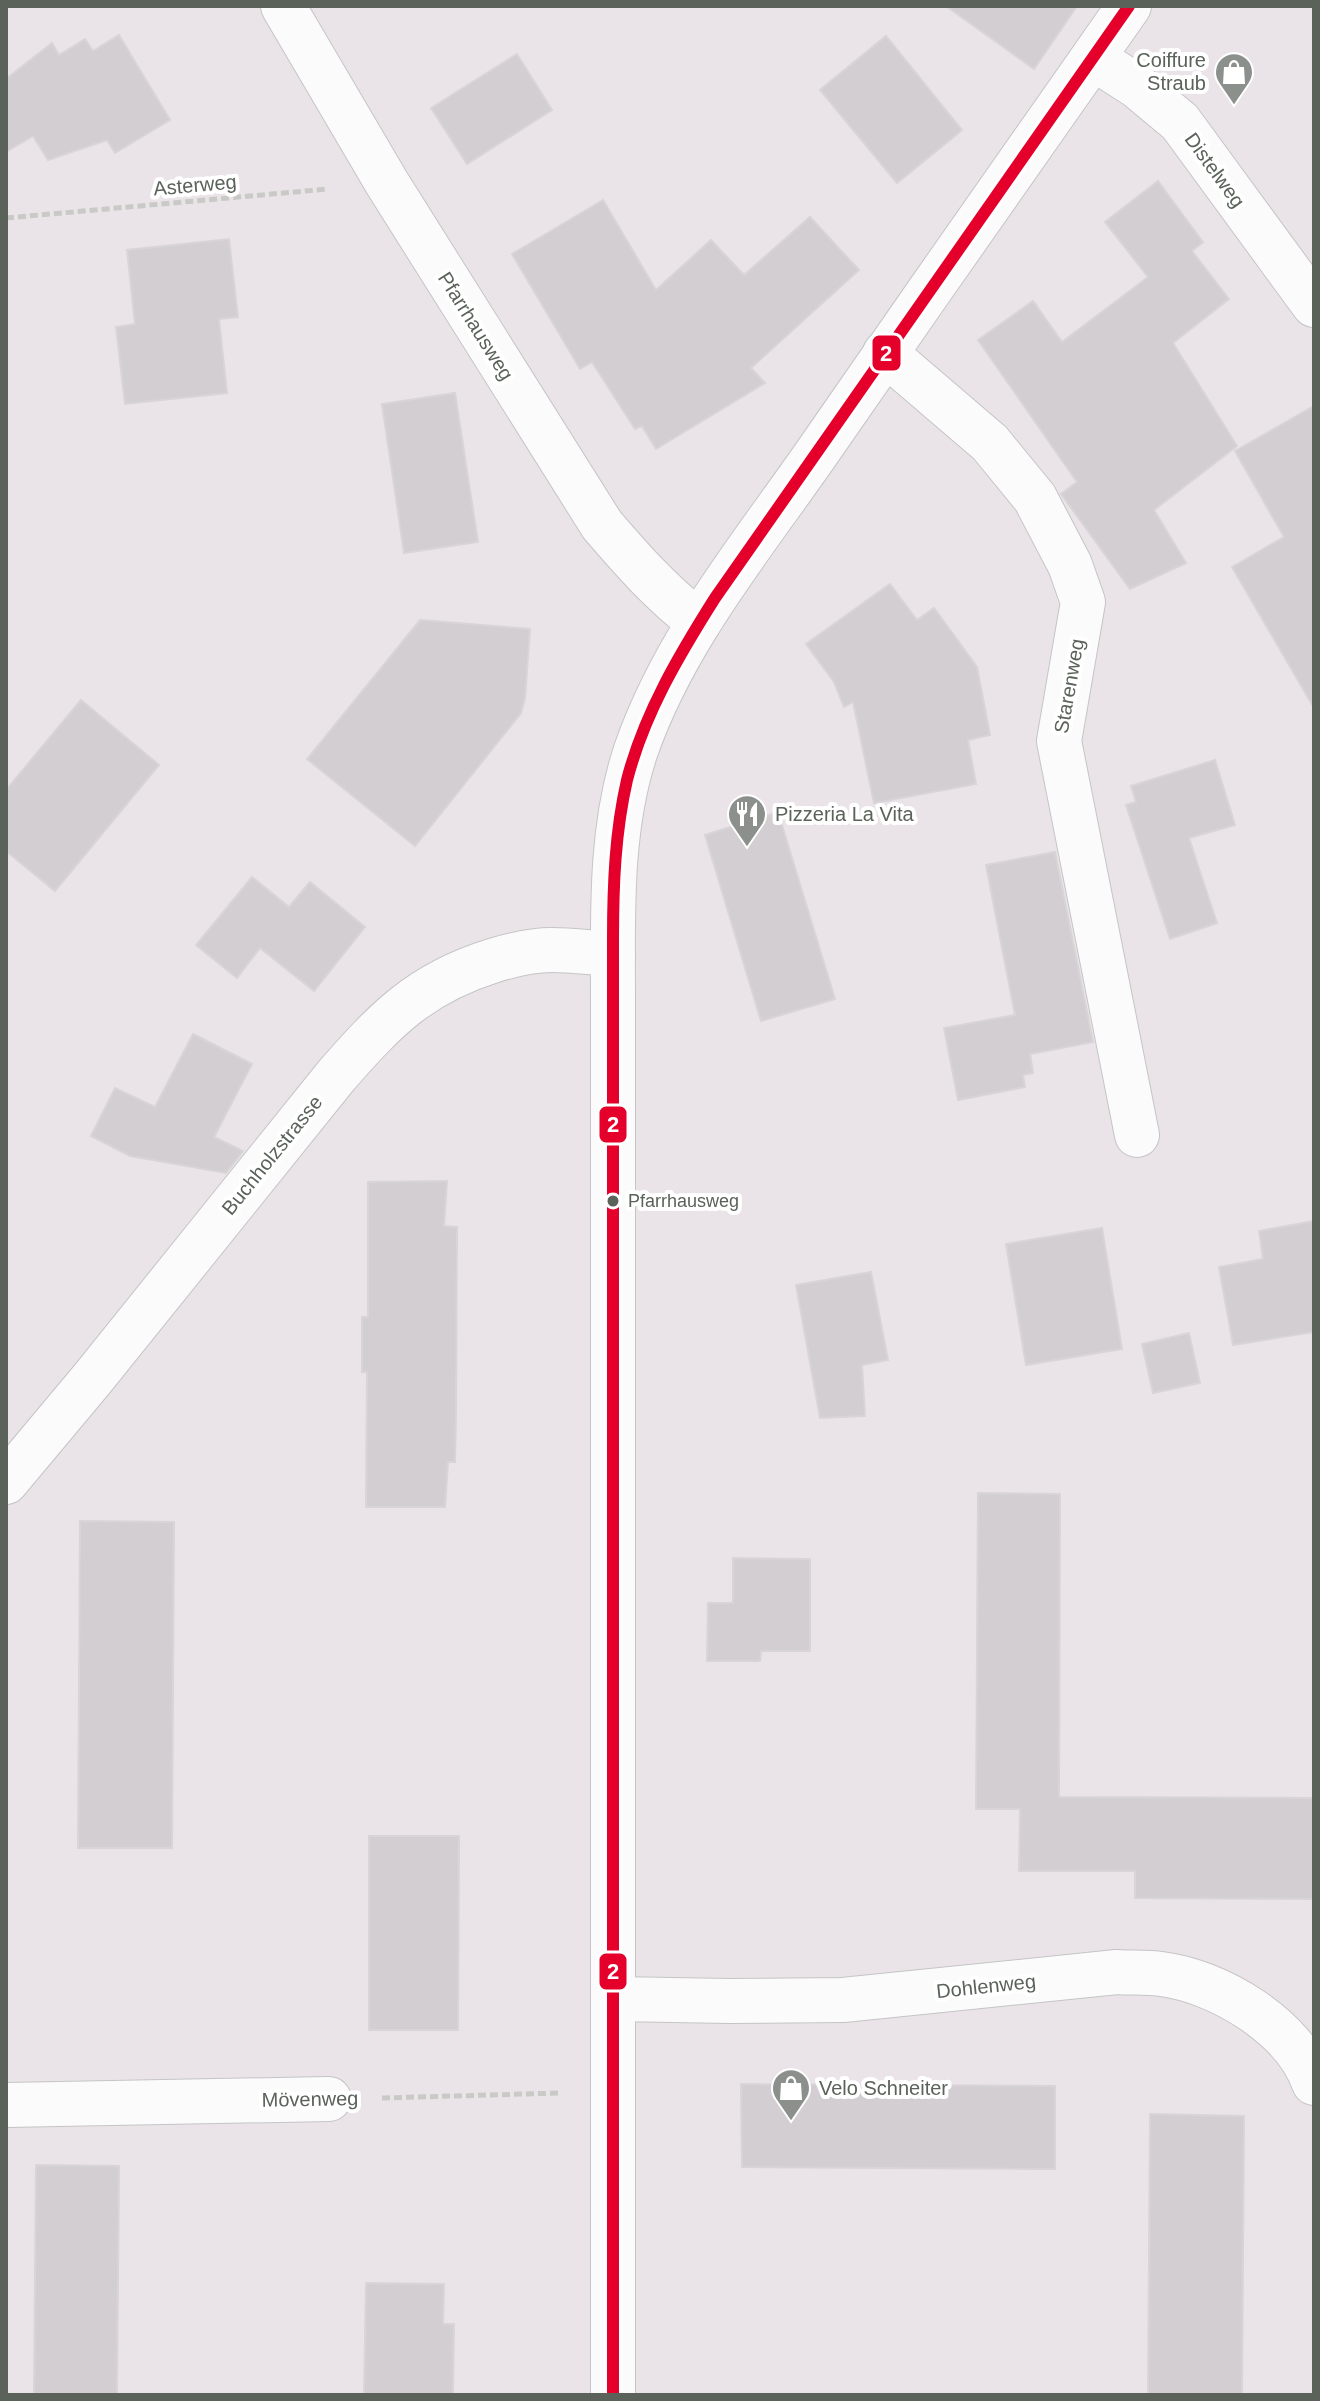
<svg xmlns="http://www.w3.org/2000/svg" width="1320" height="2401" viewBox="0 0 1320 2401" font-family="Arial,sans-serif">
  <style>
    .building { fill: #d2ced1; stroke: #d9d4d8; stroke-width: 2 }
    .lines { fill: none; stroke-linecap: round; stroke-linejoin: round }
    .minor-casing { stroke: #c4c5c4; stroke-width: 46 }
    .path { stroke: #c9c9c6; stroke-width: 5; stroke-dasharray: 8 4; stroke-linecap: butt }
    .minor { stroke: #fcfbfc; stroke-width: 44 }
    .bus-1-casing { stroke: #fff; stroke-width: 18 }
    .bus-1 { stroke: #e4002b; stroke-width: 12 }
    .bus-dot { fill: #5a625a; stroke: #fff; stroke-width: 3 }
    .labels { text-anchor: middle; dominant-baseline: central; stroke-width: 8; stroke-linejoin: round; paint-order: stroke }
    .bus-label { font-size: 18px; fill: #5a625a; stroke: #fff; text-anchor: start }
    .poi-label { font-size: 20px; fill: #5a625a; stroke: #fff; text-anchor: start }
    .street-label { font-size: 20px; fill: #5a625a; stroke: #fff }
    .line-badge { stroke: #fff; stroke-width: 3 }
    .badge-label { font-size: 22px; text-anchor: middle; font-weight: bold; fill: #fff }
  </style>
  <rect width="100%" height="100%" fill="#eae4e9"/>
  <g class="building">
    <path d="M946,6H1077L1034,69Z"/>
    <path d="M119,35L170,120L115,153L107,140L48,160L33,136L6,152V79L52,43L59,55L85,39L93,51Z"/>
    <path d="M886,36L962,130L897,183L820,90Z"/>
    <path d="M517,54L552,110L467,164L431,108Z"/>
    <path d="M1158,181L1203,242L1192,251L1229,299L1173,343L1237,446L1154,510L1186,563L1130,589L1061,494L1077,482L978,340L1033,301L1062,342L1148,277L1105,222Z"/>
    <path d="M603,200L656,290L711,240L744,275L810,217L859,270L751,368L765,383L656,449L642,426L635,429L592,362L580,369L512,254Z"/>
    <path d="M229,239L238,317L219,319L227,393L125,404L116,327L135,324L127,250Z"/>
    <path d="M455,393L478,542L404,553L382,404Z"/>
    <path d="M1314,406V708L1232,567L1284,537L1235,451Z"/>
    <path d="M890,584L917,620L934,608L977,667L990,735L968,740L976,784L874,803L853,702L844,707L834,682L806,644Z"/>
    <path d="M420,620L530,629L525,698L521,713L415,846L307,759Z"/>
    <path d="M81,700L159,765L55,891L6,851V790Z"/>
    <path d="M1215,760L1235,825L1189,838L1217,923L1170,939L1126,805L1136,802L1131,786Z"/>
    <path d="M778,812L835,999L761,1021L705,835Z"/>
    <path d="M1055,852L1093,1042L1030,1054L1033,1073L1023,1075L1025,1087L958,1100L944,1028L1015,1015L986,865Z"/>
    <path d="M252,877L289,907L310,882L365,927L314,991L260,948L237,978L196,945Z"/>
    <path d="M193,1034L252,1064L214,1137L243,1151L226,1173L130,1156L91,1136L115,1088L155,1107Z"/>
    <path d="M447,1181L444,1226L457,1227L456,1411L455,1462H448L445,1507H366L367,1372H362V1317H368V1182Z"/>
    <path d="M1314,1221V1332L1233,1345L1219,1267L1263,1259L1259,1231Z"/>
    <path d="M1102,1228L1122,1349L1026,1365L1006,1244Z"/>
    <path d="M871,1272L888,1360L862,1365L865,1416L820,1418L796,1285Z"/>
    <path d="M1189,1333L1200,1383L1153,1393L1142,1344Z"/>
    <path d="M978,1493L1060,1494L1059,1797L1314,1798V1899L1135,1898V1871H1019L1020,1809H976Z"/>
    <path d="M80,1521L174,1522L172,1848H78Z"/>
    <path d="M733,1558L810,1559V1651H761L760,1661H707L708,1603H733Z"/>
    <path d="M369,1836H459L458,2030H369Z"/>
    <path d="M741,2084L1055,2086V2169L742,2167Z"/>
    <path d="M1150,2114L1244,2116L1242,2395H1148Z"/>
    <path d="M36,2165L119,2166L117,2395H34Z"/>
    <path d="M366,2283L444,2284L443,2324H454L453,2395H364Z"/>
  </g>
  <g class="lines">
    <defs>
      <g id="minor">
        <path d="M283,6L387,183L602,525C632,560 662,594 699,622"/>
        <path d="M1093,58L1138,87L1180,122L1314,305"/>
        <path d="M885,353L990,443L1035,498L1070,565L1083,602L1059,741L1137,1135"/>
        <path d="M6,1482L93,1378L336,1076C385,1020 419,984 492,961C511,955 531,950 552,950C572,950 593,953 613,954"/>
        <path d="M615,1999L730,2001L843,2000L1117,1972C1131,1973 1147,1972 1161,1974C1218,1981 1294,2026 1314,2083"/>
        <path d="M6,2105L329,2099"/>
        <path d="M613,2395V1002C613,919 609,830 636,750C674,641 749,550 814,457C918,306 1024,156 1129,6"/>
      </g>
    </defs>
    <use href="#minor" class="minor-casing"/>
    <g class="path">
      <path d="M6,218L328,189"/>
      <path d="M382,2098L560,2093"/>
    </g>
    <use href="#minor" class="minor"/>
    <defs>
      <path id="bus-1" d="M613,2395V939C613,886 615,832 627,780C644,714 679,655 715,598L1129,6"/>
    </defs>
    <use href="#bus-1" class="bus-1-casing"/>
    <use href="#bus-1" class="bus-1"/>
  </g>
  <defs>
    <symbol id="shop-pin" viewBox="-11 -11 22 30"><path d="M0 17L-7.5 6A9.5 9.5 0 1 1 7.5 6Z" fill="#8c908c" stroke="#fff"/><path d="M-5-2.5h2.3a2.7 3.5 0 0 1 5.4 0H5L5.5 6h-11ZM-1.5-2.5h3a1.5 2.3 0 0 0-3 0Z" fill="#fff"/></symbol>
    <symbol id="restaurant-pin" viewBox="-11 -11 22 30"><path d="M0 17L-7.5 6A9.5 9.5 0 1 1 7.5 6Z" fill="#8c908c" stroke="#fff"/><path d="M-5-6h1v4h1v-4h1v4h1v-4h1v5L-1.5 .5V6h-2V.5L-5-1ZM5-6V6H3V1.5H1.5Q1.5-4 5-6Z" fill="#fff"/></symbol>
  </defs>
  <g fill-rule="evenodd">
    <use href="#shop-pin" x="1212" y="50" width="44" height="60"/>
    <use href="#restaurant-pin" x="725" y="792" width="44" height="60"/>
    <use href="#shop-pin" x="769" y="2066" width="44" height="60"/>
  </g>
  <circle class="bus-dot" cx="613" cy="1201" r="7"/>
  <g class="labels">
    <g class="bus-label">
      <text x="628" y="1201">Pfarrhausweg</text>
    </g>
    <g class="poi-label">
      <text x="1206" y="60" text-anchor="end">Coiffure<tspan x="1206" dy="23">Straub</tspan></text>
      <text x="775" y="814">Pizzeria La Vita</text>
      <text x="819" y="2088">Velo Schneiter</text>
    </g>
    <g class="street-label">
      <text transform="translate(1215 170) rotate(54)">Distelweg</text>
      <text transform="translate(195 185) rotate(-5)">Asterweg</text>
      <text transform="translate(476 326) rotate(58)">Pfarrhausweg</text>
      <text transform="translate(1069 686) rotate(-80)">Starenweg</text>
      <text transform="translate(272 1155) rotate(-51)">Buchholzstrasse</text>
      <text transform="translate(986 1986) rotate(-6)">Dohlenweg</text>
      <text transform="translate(310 2099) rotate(-1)">Mövenweg</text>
    </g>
  </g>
  <g class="line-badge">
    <rect x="871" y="334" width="31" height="38" rx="8" fill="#e4002b"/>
    <rect x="598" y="1105" width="30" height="39" rx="8" fill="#e4002b"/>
    <rect x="598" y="1952" width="30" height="39" rx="8" fill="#e4002b"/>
  </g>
  <g class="badge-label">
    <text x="886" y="361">2</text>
    <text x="613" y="1132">2</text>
    <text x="613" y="1979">2</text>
  </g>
  <rect width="1320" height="2401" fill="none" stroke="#5a625a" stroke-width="16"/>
</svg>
